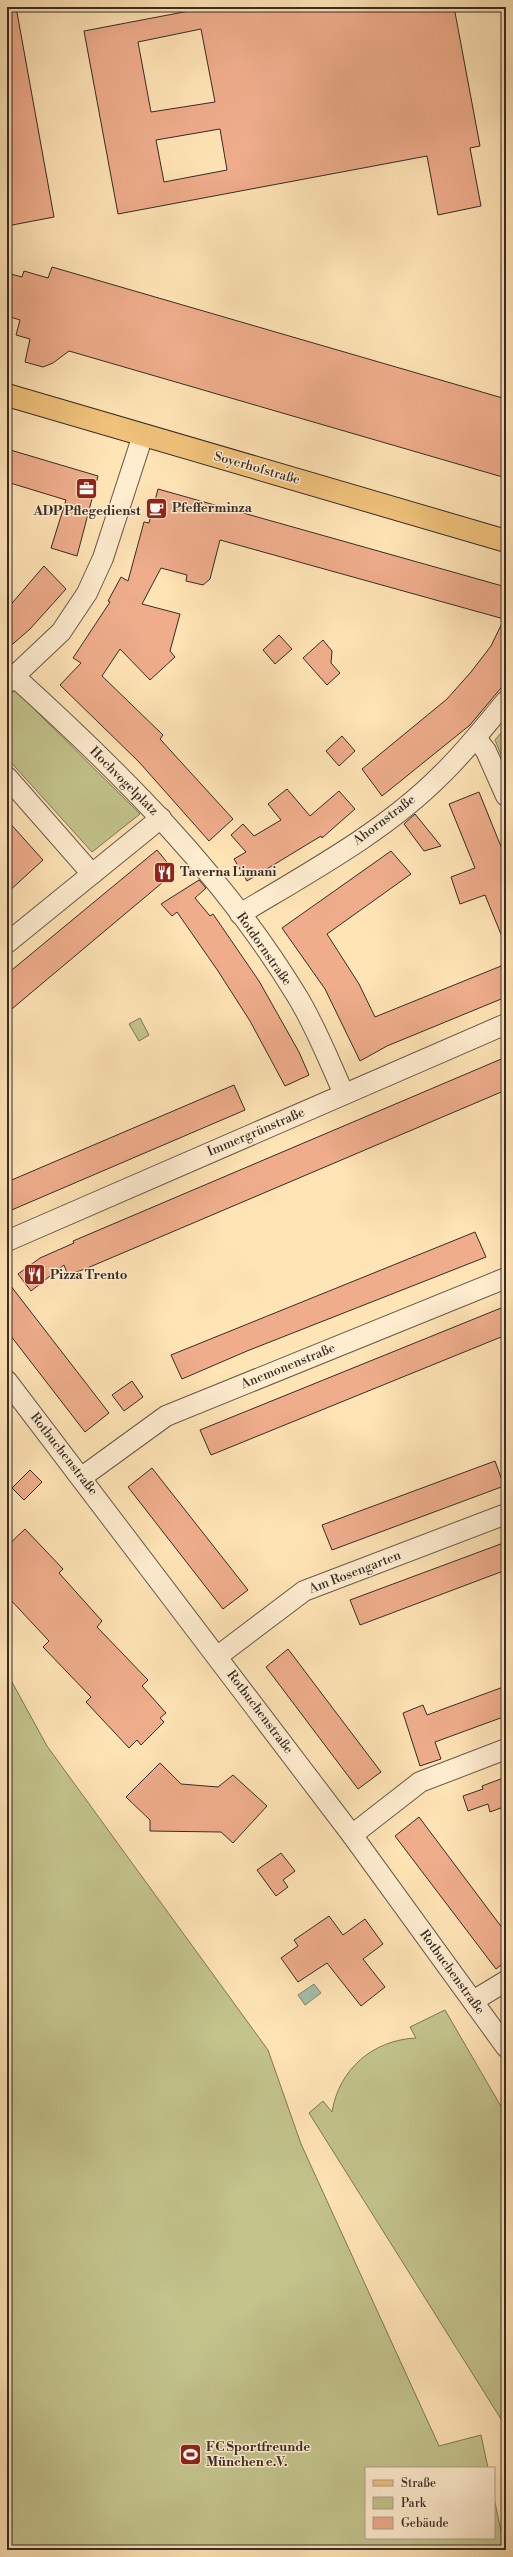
<svg xmlns="http://www.w3.org/2000/svg" width="513" height="2557" viewBox="0 0 513 2557" font-family="'Libre Bodoni',serif">
  <style>
    .green { fill: #c3c38c; stroke: #7e7759 }
    .water { fill: #a1bfa8; stroke: #778474 }
    .building { fill: #efad8c; stroke: #382b26; fill-rule: evenodd }
    .lines { fill: none; stroke-linecap: round; stroke-linejoin: round }
    .minor-casing { stroke: #6a594a; stroke-width: 22 }
    .major-casing { stroke: #382b26; stroke-width: 24 }
    .minor { stroke: #ffedd0; stroke-width: 20 }
    .major { stroke: #f0c27b; stroke-width: 22 }
    .labels { text-anchor: middle; dominant-baseline: central; stroke-width: 3; stroke-linejoin: round; paint-order: stroke }
    .street-label { font-size: 13px; fill: #382b26; stroke: #ffedd0 }
    .poi-label { font-size: 13px; font-weight: bold; fill: #382b26; stroke: #ffedd0; text-anchor: start }
  </style>
  <rect width="100%" height="100%" fill="#ffe4b6"/>
  <filter id="stains"><feTurbulence type="fractalNoise" baseFrequency=".005" numOctaves="4"/><feColorMatrix values="0 0 0 0 .2 0 0 0 0 .09 0 0 0 0 .02 0 0 0 .5 -.17"/></filter>
  <radialGradient id="worn" r=".72"><stop offset=".6" stop-color="#630" stop-opacity="0"/><stop offset="1" stop-color="#630" stop-opacity=".3"/></radialGradient>
  <g class="green">
    <path d="M15,690L140,814L92,852L7,758V696Z"/>
    <path d="M506,727V767L495,740Z"/>
    <path d="M140,1018L149,1035L139,1041L129,1024Z"/>
    <path d="M7,1673L47,1746L268,2050L301,2144L439,2446L481,2435L488,2468H366V2538H494V2498L505,2550H7Z"/>
    <path d="M445,2010L506,2115V2427L309,2113L323,2101L332,2112C339,2069 373,2040 416,2038L410,2027Z"/>
  </g>
  <path class="water" d="M314,1984L321,1993L305,2005L298,1995Z"/>
  <g class="building">
    <path d="M7,7H16L54,217L7,226V188H11L7,163Z"/>
    <path d="M210,7H454L480,146L470,148L481,206L438,215L427,156L118,214L84,31ZM201,29L215,102L151,112L138,42ZM220,129L227,170L164,182L156,140Z"/>
    <path d="M52,267L506,399V478L69,351L53,363L43,367L25,362L30,339L16,335L20,320L7,316V273L22,277L24,271L48,278Z"/>
    <path d="M7,449L98,476L77,556L51,548L66,500L7,482Z"/>
    <path d="M158,489L506,587V682L470,725L382,796L362,769L447,699L471,672L491,646L504,619L220,540L210,579L203,585L186,581L187,575L161,568L142,604L180,614L170,651L175,657L150,680L120,649L102,676L163,735L160,739L233,819L209,841L139,762L60,685L81,663L73,658L110,602L108,601L121,577L128,581L144,522L149,523Z"/>
    <path d="M44,566L66,589L30,629L7,649V609Z"/>
    <path d="M279,635L292,649L275,664L263,650Z"/>
    <path d="M323,640L332,651L331,663L340,673L327,685L303,658Z"/>
    <path d="M342,736L355,751L339,766L326,751Z"/>
    <path d="M287,789L310,816L339,791L355,809L322,838L321,836L247,881L234,859L246,852L231,835L243,824L254,836L281,820L268,804Z"/>
    <path d="M479,792L506,859L505,944L485,895L460,904L451,877L475,868L449,804Z"/>
    <path d="M415,814L441,846L424,851L404,824Z"/>
    <path d="M7,820L43,860L7,893Z"/>
    <path d="M157,850L175,872L7,1013V974Z"/>
    <path d="M391,851L411,874L327,934L359,984L375,1017L506,964V997L387,1046L360,1061L325,989L282,928Z"/>
    <path d="M199,880L206,888L195,898L210,916L213,914L259,981L299,1052L309,1075L285,1086L250,1021L218,971L177,912L172,916L161,904Z"/>
    <path d="M506,1057V1090L85,1269L68,1275L64,1265L31,1291L18,1274L40,1258L74,1243L73,1241Z"/>
    <path d="M234,1085L245,1110L7,1212V1182Z"/>
    <path d="M475,1232L486,1257L247,1351L182,1379L171,1355Z"/>
    <path d="M7,1281L109,1413L85,1432L7,1331Z"/>
    <path d="M506,1306V1335L211,1455L200,1430Z"/>
    <path d="M132,1381L143,1397L124,1411L112,1395Z"/>
    <path d="M495,1461L504,1486L332,1550L322,1525Z"/>
    <path d="M152,1468L248,1590L223,1609L128,1487Z"/>
    <path d="M30,1470L42,1482L24,1500L12,1488Z"/>
    <path d="M25,1529L63,1569L59,1573L102,1621L97,1627L148,1680L142,1686L166,1713L160,1718L164,1722L141,1745L137,1740L129,1748L86,1702L91,1697L43,1647L49,1641L7,1596V1546Z"/>
    <path d="M506,1542V1570L360,1625L350,1600Z"/>
    <path d="M288,1649L381,1772L358,1789L266,1667Z"/>
    <path d="M506,1686V1716L435,1742L441,1759L420,1766L403,1713L423,1705L427,1715Z"/>
    <path d="M160,1763L181,1784L218,1787L233,1775L267,1806L233,1843L221,1832L150,1831V1820L126,1797Z"/>
    <path d="M506,1777V1806L490,1812L488,1804L468,1811L463,1796L483,1789L482,1786Z"/>
    <path d="M419,1817L506,1933V1961L496,1969L395,1836Z"/>
    <path d="M281,1853L295,1871L283,1880L288,1887L276,1896L257,1870Z"/>
    <path d="M329,1916L343,1935L365,1919L383,1944L363,1959L385,1987L361,2006L327,1963L298,1982L281,1958L298,1946L294,1940Z"/>
  </g>
  <g class="lines">
    <defs>
      <g id="minor">
        <path d="M15,677C120,772 223,874 297,996C316,1027 329,1061 344,1094"/>
        <path d="M7,683L61,632L87,593L103,558L143,435"/>
        <path d="M476,738L486,751L506,796"/>
        <path d="M7,777L92,874"/>
        <path d="M240,914C308,873 386,831 442,774C465,752 485,726 506,701"/>
        <path d="M7,943L161,818"/>
        <path d="M7,1241L506,1024"/>
        <path d="M7,1381L352,1835L506,2047"/>
        <path d="M82,1477L166,1416L506,1278"/>
        <path d="M218,1656L304,1591L506,1514"/>
        <path d="M352,1835L420,1782L506,1749"/>
        <path d="M473,2001L506,1981"/>
      </g>
      <path id="major" d="M7,395L506,541"/>
    </defs>
    <use href="#minor" class="minor-casing"/>
    <use href="#major" class="major-casing"/>
    <use href="#minor" class="minor"/>
    <use href="#major" class="major"/>
  </g>
  <defs>
    <symbol id="office-square" viewBox="-11 -11 22 22"><rect x="-9" y="-9" width="18" height="18" rx="4" fill="#8f2418" stroke="#ffedd0"/><path d="M-6-3h4V-5.5h4V-3h4V5H-6ZM-1-4.5V-3h2v-1.5ZM-6 0V1H6V0Z" fill="#fff"/></symbol>
    <symbol id="cafe-square" viewBox="-11 -11 22 22"><rect x="-9" y="-9" width="18" height="18" rx="4" fill="#8f2418" stroke="#ffedd0"/><path d="M-5.5-4.5H6V0H3Q3 3.5 0 3.5H-2.5Q-5.5 3.5-5.5 0ZM3-3.2v2h1.7v-2ZM-6 4.5H4V6H-6Z" fill="#fff"/></symbol>
    <symbol id="restaurant-square" viewBox="-11 -11 22 22"><rect x="-9" y="-9" width="18" height="18" rx="4" fill="#8f2418" stroke="#ffedd0"/><path d="M-5-6h1v4h1v-4h1v4h1v-4h1v5L-1.5 .5V6h-2V.5L-5-1ZM5-6V6H3V1.5H1.5Q1.5-4 5-6Z" fill="#fff"/></symbol>
    <symbol id="stadium-square" viewBox="-11 -11 22 22"><rect x="-9" y="-9" width="18" height="18" rx="4" fill="#8f2418" stroke="#ffedd0"/><path d="M0-5a6.5 5 0 1 0 0 10a6.5 5 0 1 0 0-10ZM-3.5-1.8h7v3.6h-7Z" fill="#fff"/></symbol>
  </defs>
  <g fill-rule="evenodd">
    <use href="#office-square" x="74" y="476" width="25" height="25"/>
    <use href="#cafe-square" x="144" y="496" width="25" height="25"/>
    <use href="#restaurant-square" x="152" y="860" width="25" height="25"/>
    <use href="#restaurant-square" x="22" y="1262" width="25" height="25"/>
    <use href="#stadium-square" x="178" y="2442" width="25" height="25"/>
  </g>
  <g class="labels">
    <g class="street-label">
      <text transform="translate(257 468) rotate(16)">Soyerhofstraße</text>
      <text transform="translate(124 781) rotate(45)">Hochvogelplatz</text>
      <text transform="translate(384 820) rotate(-37)">Ahornstraße</text>
      <text transform="translate(264 949) rotate(55)">Rotdornstraße</text>
      <text transform="translate(256 1132) rotate(-23)">Immergrünstraße</text>
      <text transform="translate(288 1366) rotate(-22)">Anemonenstraße</text>
      <text transform="translate(64 1454) rotate(52)">Rotbuchenstraße</text>
      <text transform="translate(355 1572) rotate(-21)">Am Rosengarten</text>
      <text transform="translate(260 1712) rotate(53)">Rotbuchenstraße</text>
      <text transform="translate(452 1972) rotate(54)">Rotbuchenstraße</text>
    </g>
    <g class="poi-label">
      <text x="172" y="508">Pfefferminza</text>
      <text x="87" y="511" text-anchor="middle">ADP Pflegedienst</text>
      <text x="180" y="872">Taverna Limani</text>
      <text x="50" y="1275">Pizza Trento</text>
      <text x="206" y="2447">FC Sportfreunde<tspan x="206" dy="15">München e.V.</tspan></text>
    </g>
  </g>
  <rect width="513" height="2557" fill="none" stroke="#ffe4b6" stroke-width="24"/>
  <rect x="8" y="8" width="497" height="2541" fill="none" stroke="#382b26" stroke-width="2"/>
  <rect x="12" y="12" width="489" height="2533" fill="none" stroke="#382b26"/>
  <rect x="365" y="2467" width="130" height="72" fill="#ffedd0" stroke="#af9f8c"/>
  <rect x="373" y="2480" width="20" height="6" fill="#f0c27b" stroke="#af9f8c"/>
  <text x="401" y="2487" font-size="12" fill="#382b26">Straße</text>
  <rect x="373" y="2497" width="20" height="12" fill="#c3c38c" stroke="#af9f8c"/>
  <text x="401" y="2507" font-size="12" fill="#382b26">Park</text>
  <rect x="373" y="2517" width="20" height="12" fill="#efad8c" stroke="#af9f8c"/>
  <text x="401" y="2527" font-size="12" fill="#382b26">Gebäude</text>
  <rect width="100%" height="100%" filter="url(#stains)"/>
  <rect width="100%" height="100%" fill="url(#worn)"/>
</svg>
